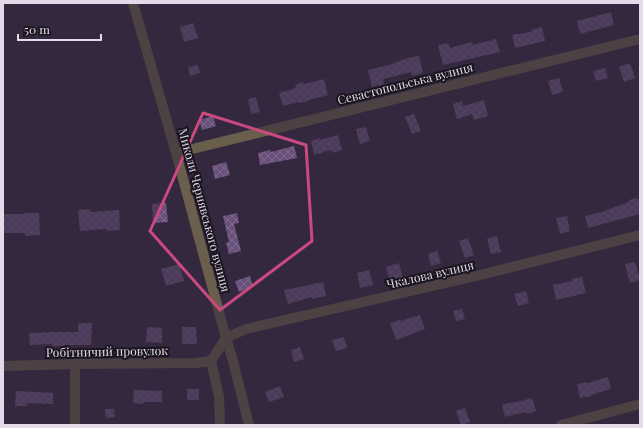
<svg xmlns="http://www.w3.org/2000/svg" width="643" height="428" viewBox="0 0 643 428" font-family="'Playfair Display',serif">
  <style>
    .building { fill: url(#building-cross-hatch) }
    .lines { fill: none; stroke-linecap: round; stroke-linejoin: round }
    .minor { stroke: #6a5f4c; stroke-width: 10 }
    .marked { fill: none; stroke: #ca497f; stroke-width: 3; stroke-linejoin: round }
    .labels { text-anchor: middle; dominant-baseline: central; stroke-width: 4; stroke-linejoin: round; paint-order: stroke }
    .street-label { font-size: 12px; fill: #e3dbea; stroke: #19141e }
  </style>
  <defs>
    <pattern id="building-cross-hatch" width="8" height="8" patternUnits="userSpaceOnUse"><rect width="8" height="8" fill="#69517c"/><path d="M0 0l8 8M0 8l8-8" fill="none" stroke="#7e698f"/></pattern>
  </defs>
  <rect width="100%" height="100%" fill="#34283e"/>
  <g class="building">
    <path d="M611,12L614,25L580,34L577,21L600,15Z"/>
    <path d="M193,23L198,38L184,42L180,27Z"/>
    <path d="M542,27L545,41L515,48L512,35L531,32V30Z"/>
    <path d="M496,39L500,52L443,65L438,45L448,43L450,48L472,42L473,45Z"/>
    <path d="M419,56L423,73L412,76L411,72L383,79L384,84L372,87L368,70L393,64V63L408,58Z"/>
    <path d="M630,63L635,78L624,82L619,67Z"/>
    <path d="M198,65L200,73L190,76L188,67Z"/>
    <path d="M605,68L608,78L596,81L593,71Z"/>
    <path d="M559,78L563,92L552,95L548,81Z"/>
    <path d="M324,79L328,95L308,100V101L300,103L299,102L283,106L279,93L296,88L295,85L303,82L304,84Z"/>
    <path d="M256,97L260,112L251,114L248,99Z"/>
    <path d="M484,100L488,116L474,120L472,114L457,119L453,104L462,101L463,106Z"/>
    <path d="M414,114L421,131L412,134L405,117Z"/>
    <path d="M213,116L216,126L202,130L199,120Z"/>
    <path d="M366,127L370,141L360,144L356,129Z"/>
    <path d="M338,135L342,150L332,153L331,150L314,155L311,141L320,138V140Z"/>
    <path d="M294,146L297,158L260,165L258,153L270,150L271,152Z"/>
    <path d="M226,162L230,175L215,179L212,166Z"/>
    <path d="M638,198L640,206V214L588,228L585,216L606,211V210L629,202V200Z"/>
    <path d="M166,203L168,222L153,223L152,204Z"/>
    <path d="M90,209L91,212L119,210L120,230L106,231V229L80,231L78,210Z"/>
    <path d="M24,213H39L40,235L25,236V233H3V214H24Z"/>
    <path d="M237,213L239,223L234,224L241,251L229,254L226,243L229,242L223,216Z"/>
    <path d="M567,216L570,231L560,234L556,218Z"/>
    <path d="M497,236L501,252L491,254L487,239Z"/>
    <path d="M468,238L474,255L465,258L459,241Z"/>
    <path d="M437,251L441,263L431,266L428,254Z"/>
    <path d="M635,262L640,280L630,283L625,264Z"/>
    <path d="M399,263L403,278L390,281L386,267Z"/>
    <path d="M179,264L184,281L166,286L161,269Z"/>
    <path d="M369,270L373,285L360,288L357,273Z"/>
    <path d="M250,276L253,287L239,292L235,281Z"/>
    <path d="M582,277L586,293L556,300L553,285L572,281V279Z"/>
    <path d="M323,282L326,296L312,299V297L288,304L284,290Z"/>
    <path d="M526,291L529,303L518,306L514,294Z"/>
    <path d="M462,309L465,319L456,321L453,311Z"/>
    <path d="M420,315L425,329L396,340L390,323L400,320V321Z"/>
    <path d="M78,323H92L91,345H64V346H52V344L30,345L29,333L56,332H78Z"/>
    <path d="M147,327L162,328V343L146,342Z"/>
    <path d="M182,327H196L197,344H182Z"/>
    <path d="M344,337L347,348L336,351L332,340Z"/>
    <path d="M300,347L304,359L294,362L291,350Z"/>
    <path d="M608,377L611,389L591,395V396L580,398L577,384L588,382V383Z"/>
    <path d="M280,386L284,397L269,402L265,392Z"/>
    <rect x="187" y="389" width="12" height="11"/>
    <path d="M134,390L162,391V402H144V404L133,403Z"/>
    <path d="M16,391L53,393V404L27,403V406H15Z"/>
    <path d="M532,398L536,411L527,414L526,412L505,417L502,405L513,402V403Z"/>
    <path d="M465,408L470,422L461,425L456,411Z"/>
    <path d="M105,409H114L115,417L106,418Z"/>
  </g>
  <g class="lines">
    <g class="minor">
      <path d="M133,3L176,153L226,338L233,361L249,425"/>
      <path d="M176,153L640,39"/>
      <path d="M211,361L226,338L246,329L476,276L640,235"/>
      <path d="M211,361L219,396L220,425"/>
      <path d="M75,364V425"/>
      <path d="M3,366L75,364L195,363L211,361"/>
      <path d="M561,425L640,404"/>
    </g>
  </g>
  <path d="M0 0H643V428H0ZM203,113L306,145L312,241L220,310L150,231Z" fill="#34283e" fill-opacity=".55" fill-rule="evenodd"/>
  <path class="marked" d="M203,113L306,145L312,241L220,310L150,231Z"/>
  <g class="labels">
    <g class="street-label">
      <text transform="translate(405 83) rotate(-14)">Севастопольська вулиця</text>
      <text transform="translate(205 210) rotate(75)">Миколи Чернявського вулиця</text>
      <text transform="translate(430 274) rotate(-13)">Чкалова вулиця</text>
      <text transform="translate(107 351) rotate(-1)">Робітничий провулок</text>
    </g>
  </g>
  <rect width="643" height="428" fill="none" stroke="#e3dbea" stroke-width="8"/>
  <path d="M18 34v6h83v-6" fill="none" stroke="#e3dbea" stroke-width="2"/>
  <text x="24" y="34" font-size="12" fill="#e3dbea" stroke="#19141e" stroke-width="3" paint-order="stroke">50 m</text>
</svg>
